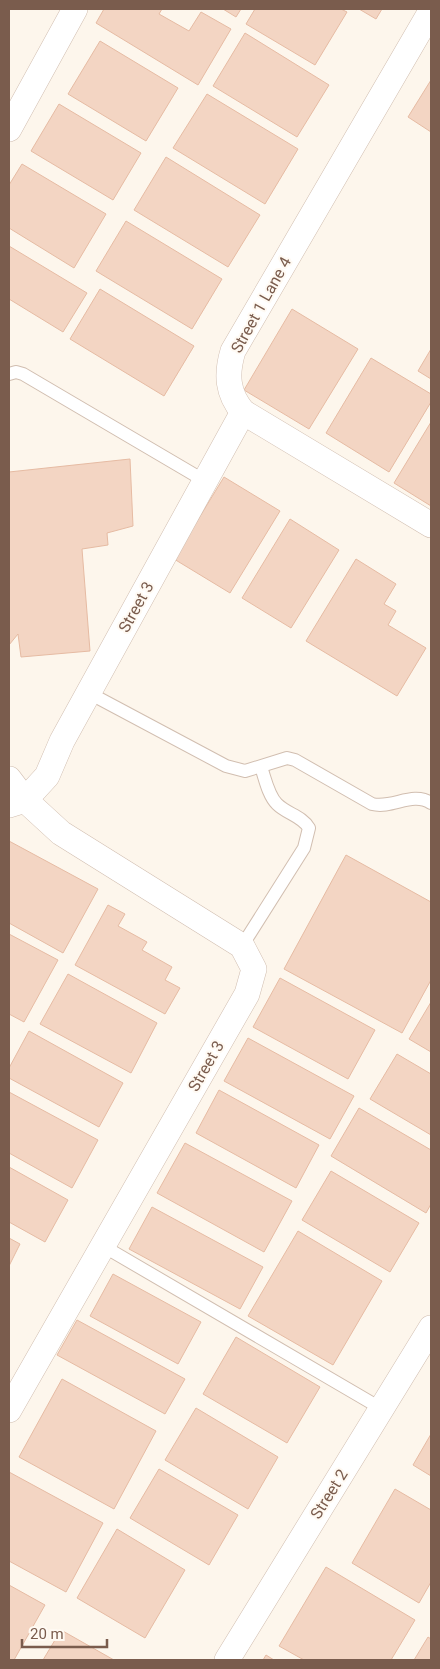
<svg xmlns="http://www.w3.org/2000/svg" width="440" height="1669" viewBox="0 0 440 1669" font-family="Roboto,sans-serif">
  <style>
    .building { fill: #f3d5c3; stroke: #e6bba3 }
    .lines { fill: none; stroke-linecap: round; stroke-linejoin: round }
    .service-casing { stroke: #d1beb0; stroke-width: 14 }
    .minor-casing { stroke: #d1beb0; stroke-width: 26 }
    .service { stroke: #fff; stroke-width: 12 }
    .minor { stroke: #fff; stroke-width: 25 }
    .labels { text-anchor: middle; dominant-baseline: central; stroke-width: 4; stroke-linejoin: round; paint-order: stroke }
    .street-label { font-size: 16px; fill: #7a5c4d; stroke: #fffaf3 }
  </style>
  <rect width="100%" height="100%" fill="#fdf6ec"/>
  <g class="building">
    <path d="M104,9H162L159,14L189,31L201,12L231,29L198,85L96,23Z"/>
    <path d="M223,9H241L236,17Z"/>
    <path d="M255,9H341L347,12L315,65L246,24Z"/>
    <path d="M359,9H382L376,19Z"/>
    <path d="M245,33L329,85L297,137L213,86Z"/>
    <path d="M100,41L178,88L146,141L68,94Z"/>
    <path d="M431,80V132L408,117Z"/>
    <path d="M207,94L298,149L265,204L173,148Z"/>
    <path d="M59,104L141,153L113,200L31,151Z"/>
    <path d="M166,157L260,215L228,267L134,210Z"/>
    <path d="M22,164L106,214L74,268L9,228V185Z"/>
    <path d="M126,221L222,279L192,329L96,271Z"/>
    <path d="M9,246L87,293L63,332L9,299Z"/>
    <path d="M100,289L194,346L164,396L70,339Z"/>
    <path d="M292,309L358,349L309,429L244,390Z"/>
    <path d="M431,349V379L418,371Z"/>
    <path d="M371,358L431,394V402L389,472L326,433Z"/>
    <path d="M431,422V506L394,483Z"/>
    <path d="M130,459L133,526L107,533L108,545L82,549L90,651L21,657L18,634L9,645V472Z"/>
    <path d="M224,477L280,511L230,593L174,559Z"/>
    <path d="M290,519L339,550L291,628L242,598Z"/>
    <path d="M356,559L396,584L384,604L396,611L388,625L426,648L397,696L306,641Z"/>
    <path d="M9,841L98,889L63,953L9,923Z"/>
    <path d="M346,855L431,902V980L402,1033L284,969Z"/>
    <path d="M108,905L125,914L118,926L147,942L142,950L172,967L165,980L180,988L165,1014L75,965Z"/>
    <path d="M9,934L58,960L24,1022L9,1014Z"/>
    <path d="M68,974L157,1023L131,1073L40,1024Z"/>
    <path d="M280,978L375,1030L348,1079L253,1027Z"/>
    <path d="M431,1002V1052L409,1039Z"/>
    <path d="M29,1031L123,1083L99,1127L9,1078V1068Z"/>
    <path d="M248,1038L354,1096L330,1139L224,1081Z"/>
    <path d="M397,1054L431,1074V1135L370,1099Z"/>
    <path d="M219,1090L319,1145L296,1188L196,1133Z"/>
    <path d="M9,1092L98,1140L72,1188L9,1153Z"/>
    <path d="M359,1108L431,1150V1204L426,1213L331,1156Z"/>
    <path d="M185,1143L292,1201L264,1252L157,1193Z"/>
    <path d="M9,1167L68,1200L45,1242L9,1222Z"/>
    <path d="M331,1171L419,1223L390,1272L302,1220Z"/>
    <path d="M152,1207L263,1267L240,1309L129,1249Z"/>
    <path d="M298,1231L382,1281L333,1365L248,1316Z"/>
    <path d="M9,1238L20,1244L9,1266Z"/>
    <path d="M113,1274L201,1322L178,1364L90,1316Z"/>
    <path d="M77,1320L185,1379L165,1414L57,1355Z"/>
    <path d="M236,1337L320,1387L287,1443L203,1394Z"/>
    <path d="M62,1379L156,1431L114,1509L19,1457Z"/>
    <path d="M196,1408L278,1457L248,1509L165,1460Z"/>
    <path d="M431,1434V1476L413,1465Z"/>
    <path d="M159,1469L238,1515L209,1565L130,1518Z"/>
    <path d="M9,1472L103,1523L66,1592L9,1561Z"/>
    <path d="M395,1489L431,1510V1582L419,1603L352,1563Z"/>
    <path d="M117,1529L185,1570L145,1638L77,1598Z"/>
    <path d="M326,1567L415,1620L391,1660H304L279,1646Z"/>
    <path d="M9,1585L45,1605L14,1660H9Z"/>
    <path d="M61,1630L114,1660H43Z"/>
    <path d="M428,1637L431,1639V1660H414Z"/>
    <path d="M266,1655L274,1660H263Z"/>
  </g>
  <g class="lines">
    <defs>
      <g id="service">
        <path d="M9,374L16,372L23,374L205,481"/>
        <path d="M89,693L226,766L245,771L287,758L295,760L372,804C393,809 412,791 431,803"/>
        <path d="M242,946L304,848L309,828C302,816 287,814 277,804C268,795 265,778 261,767"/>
        <path d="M103,1246L382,1409"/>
      </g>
      <g id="minor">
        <path d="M431,11L233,351C226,374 227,393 243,412L431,525"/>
        <path d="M9,129L75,9"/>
        <path d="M9,779L25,800L61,833L242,946L254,969L247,994L9,1410"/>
        <path d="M9,805L25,800L47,776L62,741L243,412"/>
        <path d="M227,1660L431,1328"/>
      </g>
    </defs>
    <use href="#service" class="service-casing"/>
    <use href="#minor" class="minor-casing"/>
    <use href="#service" class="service"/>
    <use href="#minor" class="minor"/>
  </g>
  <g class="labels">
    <g class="street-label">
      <text transform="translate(261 305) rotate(-61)">Street 1 Lane 4</text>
      <text transform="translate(136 607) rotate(-61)">Street 3</text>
      <text transform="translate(206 1066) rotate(-60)">Street 3</text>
      <text transform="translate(329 1494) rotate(-58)">Street 2</text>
    </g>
  </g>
  <rect width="440" height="1669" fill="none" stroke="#7a5c4d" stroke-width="20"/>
  <path d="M22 1639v8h85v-8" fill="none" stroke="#7a5c4d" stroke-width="2.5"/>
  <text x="30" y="1639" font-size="15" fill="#7a5c4d" stroke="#fffaf3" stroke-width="4" paint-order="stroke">20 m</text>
</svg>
